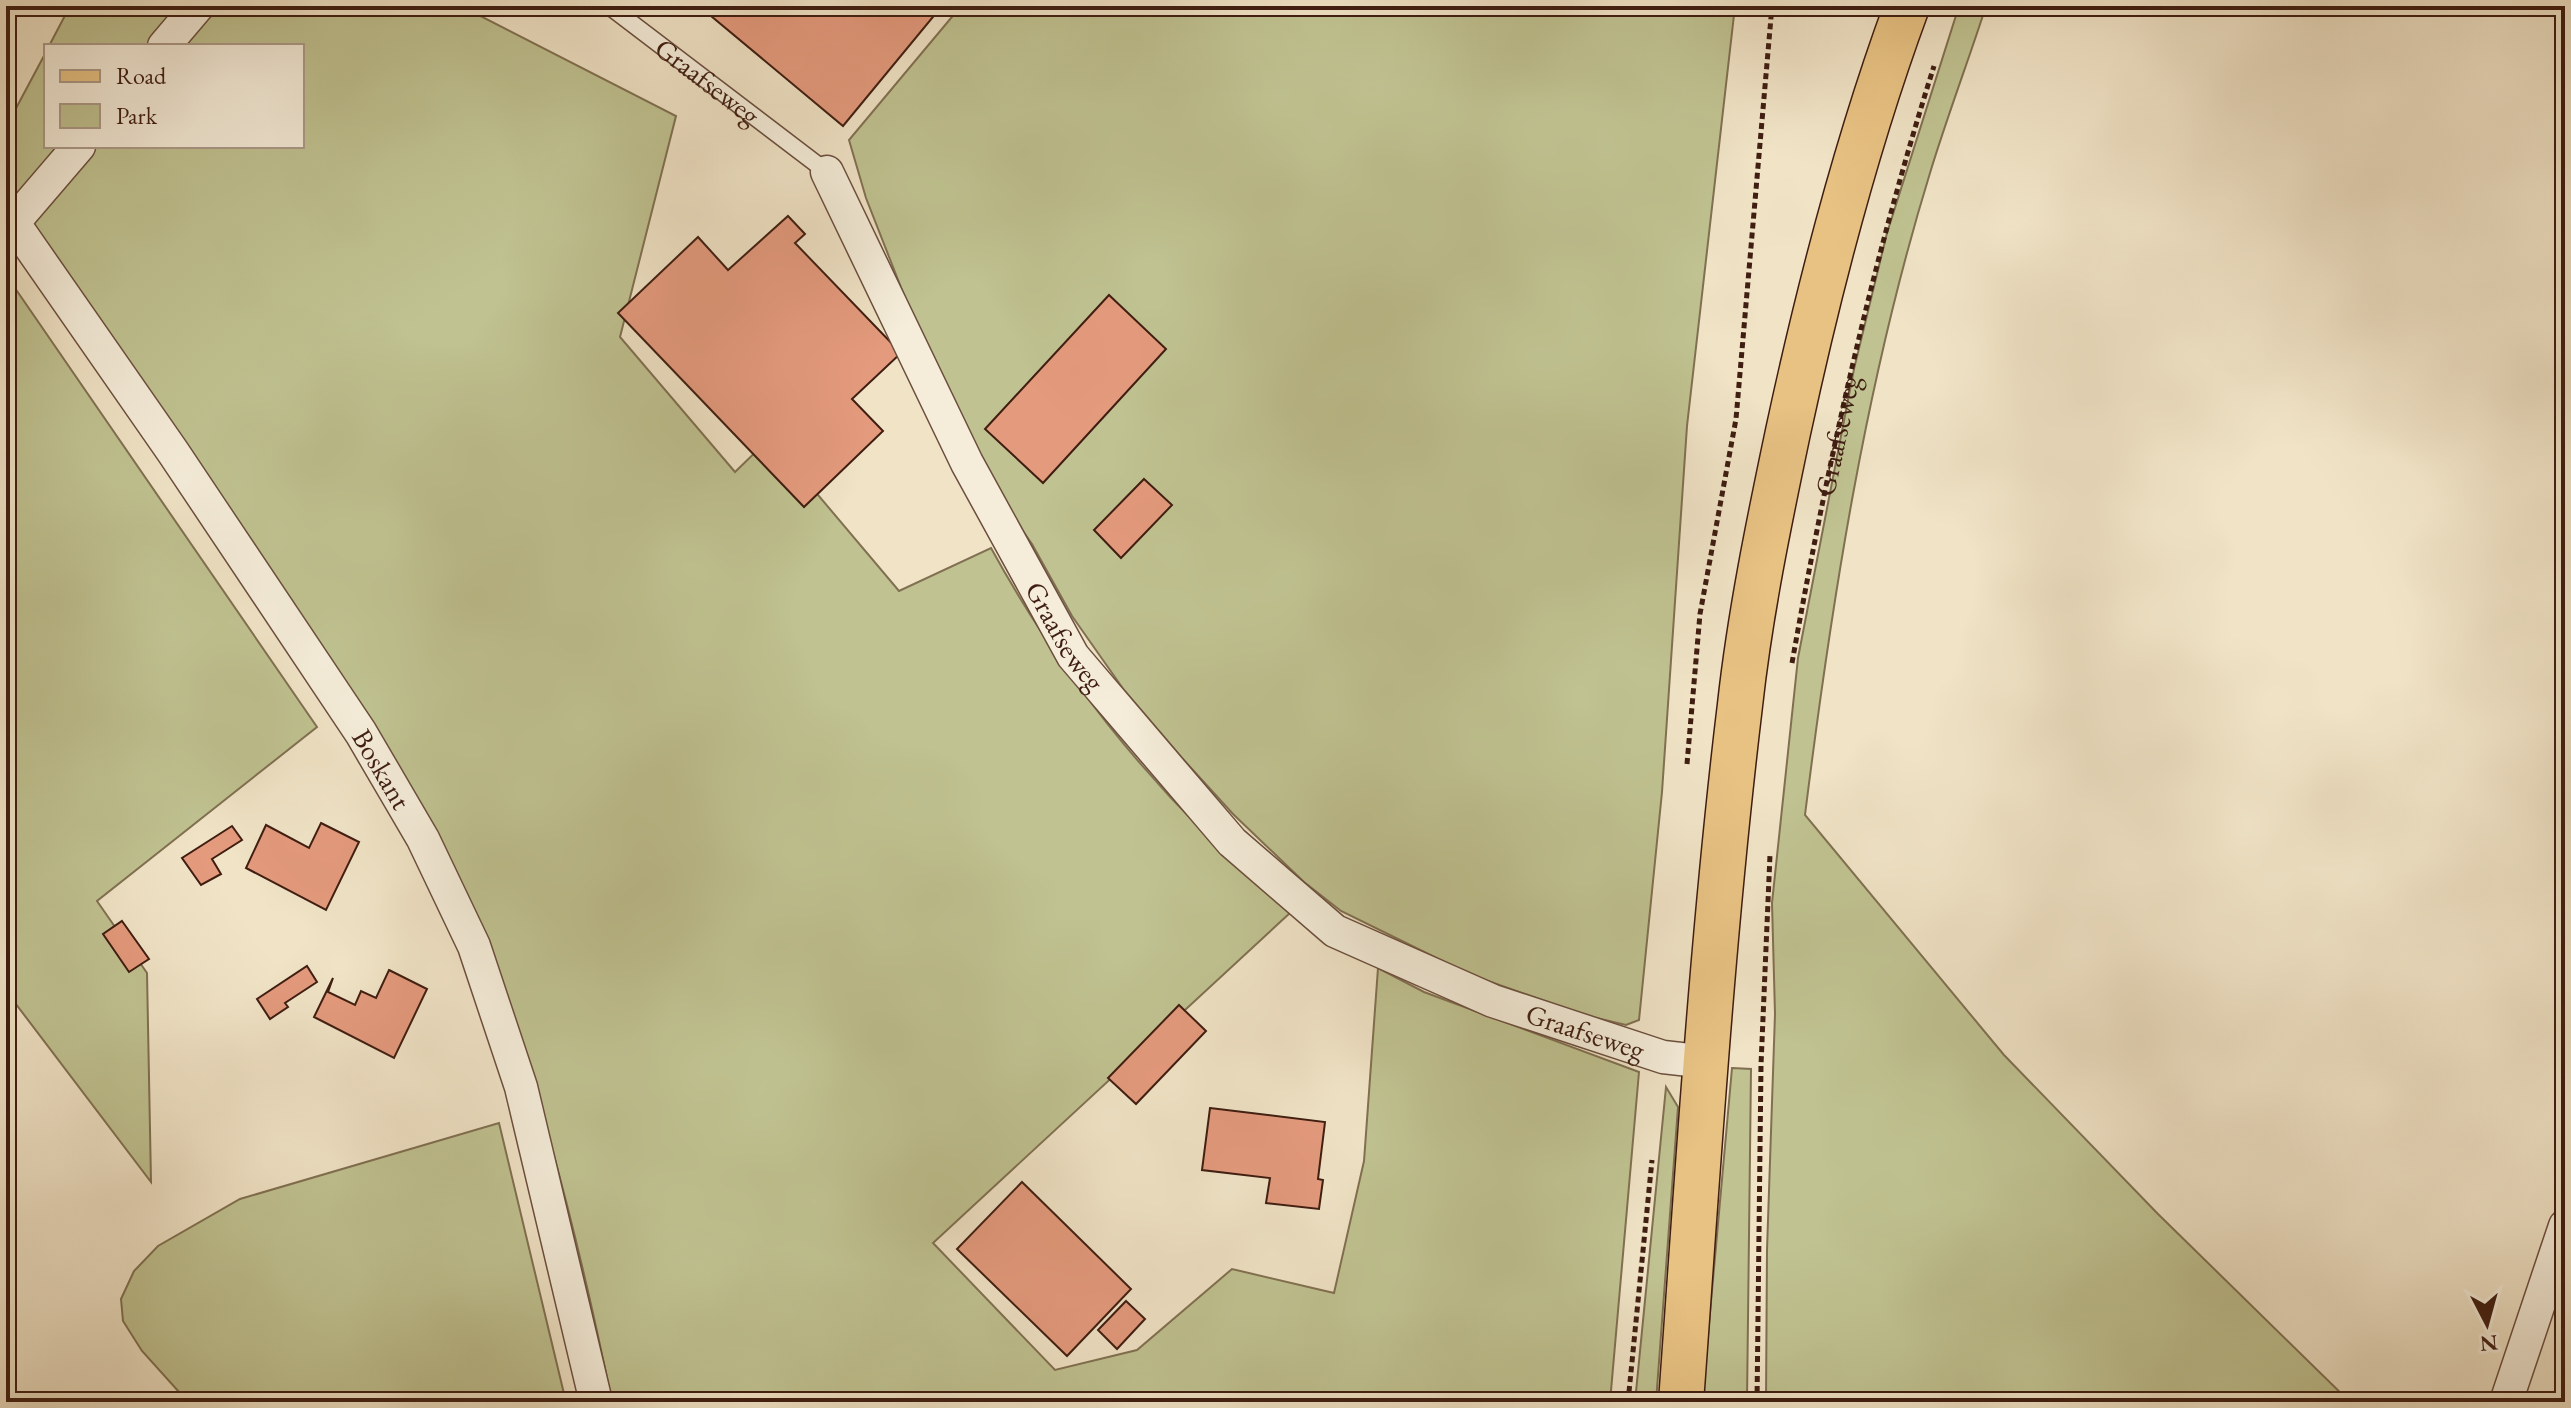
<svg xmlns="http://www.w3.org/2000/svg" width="2571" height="1408" viewBox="0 0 2571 1408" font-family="'EB Garamond',serif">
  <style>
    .green { fill: #c0c291; stroke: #807051; stroke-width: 2 }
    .building { fill: #e49a7d; stroke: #3f1d11; stroke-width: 2 }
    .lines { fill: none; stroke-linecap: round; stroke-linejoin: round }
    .service-casing { stroke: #6b4e3e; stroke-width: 19 }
    .minor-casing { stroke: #6b4e3e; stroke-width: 35 }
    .primary-casing { stroke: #3f1d11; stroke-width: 47 }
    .path { stroke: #3f1d11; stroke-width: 5; stroke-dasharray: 6 4; stroke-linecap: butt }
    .service { stroke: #f5edda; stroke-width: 16 }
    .minor { stroke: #f5edda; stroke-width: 32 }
    .primary { stroke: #e8c283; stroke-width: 44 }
    .labels { text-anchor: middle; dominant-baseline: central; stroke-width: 7; stroke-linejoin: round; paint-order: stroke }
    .street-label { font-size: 28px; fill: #3f1d11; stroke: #f5edda }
  </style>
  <rect width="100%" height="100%" fill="#f0e3c6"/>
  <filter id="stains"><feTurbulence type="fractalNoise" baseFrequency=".0025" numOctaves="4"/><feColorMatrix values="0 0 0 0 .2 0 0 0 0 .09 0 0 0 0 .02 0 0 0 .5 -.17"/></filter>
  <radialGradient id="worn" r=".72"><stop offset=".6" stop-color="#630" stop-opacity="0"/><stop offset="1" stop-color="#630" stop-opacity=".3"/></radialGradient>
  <g class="green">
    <path d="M70,6H461L676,116L620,337L735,472L770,438L899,591L991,548C1068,688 1168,809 1291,912L933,1243L1055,1370L1137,1350L1232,1269L1334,1293L1364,1161L1378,968L1424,992L1639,1072L1610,1402H612C582,1255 546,1110 496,968L179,436L6,190V127L46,52V146H302V46H49Z"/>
    <path d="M961,6H1735L1687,426L1662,792L1639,1020L1626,1025L1588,1016L1471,975L1341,911L1304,882L1233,814L1182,758L1124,690L1072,616L1032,544L963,446L866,198L849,140Z"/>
    <path d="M1959,6H1986C1968,62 1947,117 1930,173C1866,381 1832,599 1805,815L2004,1055L2158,1214L2350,1402H1766L1767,1250L1775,1014L1772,903L1798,658L1854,369L1887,233Z"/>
    <path d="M6,275L317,727L97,901L147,973L151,1182L6,991Z"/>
    <path d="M1732,1068L1751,1069L1747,1402H1702Z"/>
    <path d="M1666,1087L1678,1107L1656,1402H1635Z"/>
    <path d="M499,1123L566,1402H188L142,1351L123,1321L121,1299L134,1271L158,1246L240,1199Z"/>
  </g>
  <g class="building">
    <path d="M699,6H942L843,126Z"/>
    <path d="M788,216L805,234L795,243L901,353L852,399L883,431L804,507L618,313L698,237L728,270Z"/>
    <path d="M1109,295L1166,349L1043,483L985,429Z"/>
    <path d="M1144,479L1172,505L1121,558L1094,530Z"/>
    <path d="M321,823L359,842L326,910L246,868L266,825L309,848Z"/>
    <path d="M232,826L242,840L212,859L221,874L201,885L182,858Z"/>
    <path d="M122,921L149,959L129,972L103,934Z"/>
    <path d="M307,966L317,982L285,1003L288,1007L270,1019L257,999Z"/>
    <path d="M389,970L427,989L394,1058L314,1017L333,978L328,992L355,1005L361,991L376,998Z"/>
    <path d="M1179,1005L1206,1031L1136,1104L1108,1078Z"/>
    <path d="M1210,1108L1325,1122L1318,1179L1323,1180L1319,1209L1266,1203L1270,1178L1202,1170Z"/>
    <path d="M1022,1182L1131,1289L1067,1356L957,1249Z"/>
    <path d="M1126,1301L1145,1319L1117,1349L1098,1330Z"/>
    <path d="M2559,1379L2565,1382V1402H2551Z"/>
  </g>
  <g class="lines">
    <defs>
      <g id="service">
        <path id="s2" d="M609,6L827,172"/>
      </g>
      <g id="minor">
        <path d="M164,46L198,6"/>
        <path id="s3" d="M827,172L967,463L1073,656L1232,842L1335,931L1493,1001L1663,1057L1707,1062"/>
        <path id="s4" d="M6,212L173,452L361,733L423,839L474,946L521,1087L596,1402"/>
        <path d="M13,223L79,146"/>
        <path d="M2506,1402L2565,1226"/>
      </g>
      <path id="primary" d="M1681,1402C1698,1170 1712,937 1740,705C1750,614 1769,522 1788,432C1819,288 1856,144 1907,6"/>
    </defs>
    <use href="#service" class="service-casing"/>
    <use href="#minor" class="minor-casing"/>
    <use href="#primary" class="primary-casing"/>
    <g class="path">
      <path id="s1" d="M1792,663C1828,461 1872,262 1934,66"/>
      <path d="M1687,764L1700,614L1736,419L1772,6"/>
      <path d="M1628,1402L1652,1160"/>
      <path d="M1757,1402L1761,1065L1770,855"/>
    </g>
    <use href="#service" class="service"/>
    <use href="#minor" class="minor"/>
    <use href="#primary" class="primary"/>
  </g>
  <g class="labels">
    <g class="street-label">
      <text stroke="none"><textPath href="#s2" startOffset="124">Graafseweg</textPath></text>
      <text stroke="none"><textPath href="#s1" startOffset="232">Graafseweg</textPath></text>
      <text stroke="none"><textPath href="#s3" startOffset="522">Graafseweg</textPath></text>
      <text stroke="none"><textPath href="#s4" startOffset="672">Boskant</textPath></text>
      <text stroke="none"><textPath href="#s3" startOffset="1194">Graafseweg</textPath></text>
    </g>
  </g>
  <rect width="2571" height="1408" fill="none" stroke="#f0e3c6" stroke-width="32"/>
  <rect x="8" y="8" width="2555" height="1392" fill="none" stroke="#3f1d11" stroke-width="4"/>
  <rect x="16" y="16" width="2539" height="1376" fill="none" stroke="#3f1d11" stroke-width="2"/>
  <rect x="44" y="44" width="260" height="104" fill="#f5edda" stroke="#ac9a8a" stroke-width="2"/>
  <rect x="60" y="70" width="40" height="12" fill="#e8c283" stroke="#ac9a8a" stroke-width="2"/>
  <text x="116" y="84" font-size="24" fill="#3f1d11">Road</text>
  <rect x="60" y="104" width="40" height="24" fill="#c0c291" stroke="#ac9a8a" stroke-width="2"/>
  <text x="116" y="124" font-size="24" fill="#3f1d11">Park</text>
  <g transform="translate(2487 1324) rotate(174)" stroke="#f5edda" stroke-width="6" paint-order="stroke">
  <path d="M0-6L14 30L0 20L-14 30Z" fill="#3f1d11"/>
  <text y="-12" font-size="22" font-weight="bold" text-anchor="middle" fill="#3f1d11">N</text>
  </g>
  <rect width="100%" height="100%" filter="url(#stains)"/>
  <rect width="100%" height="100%" fill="url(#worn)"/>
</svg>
